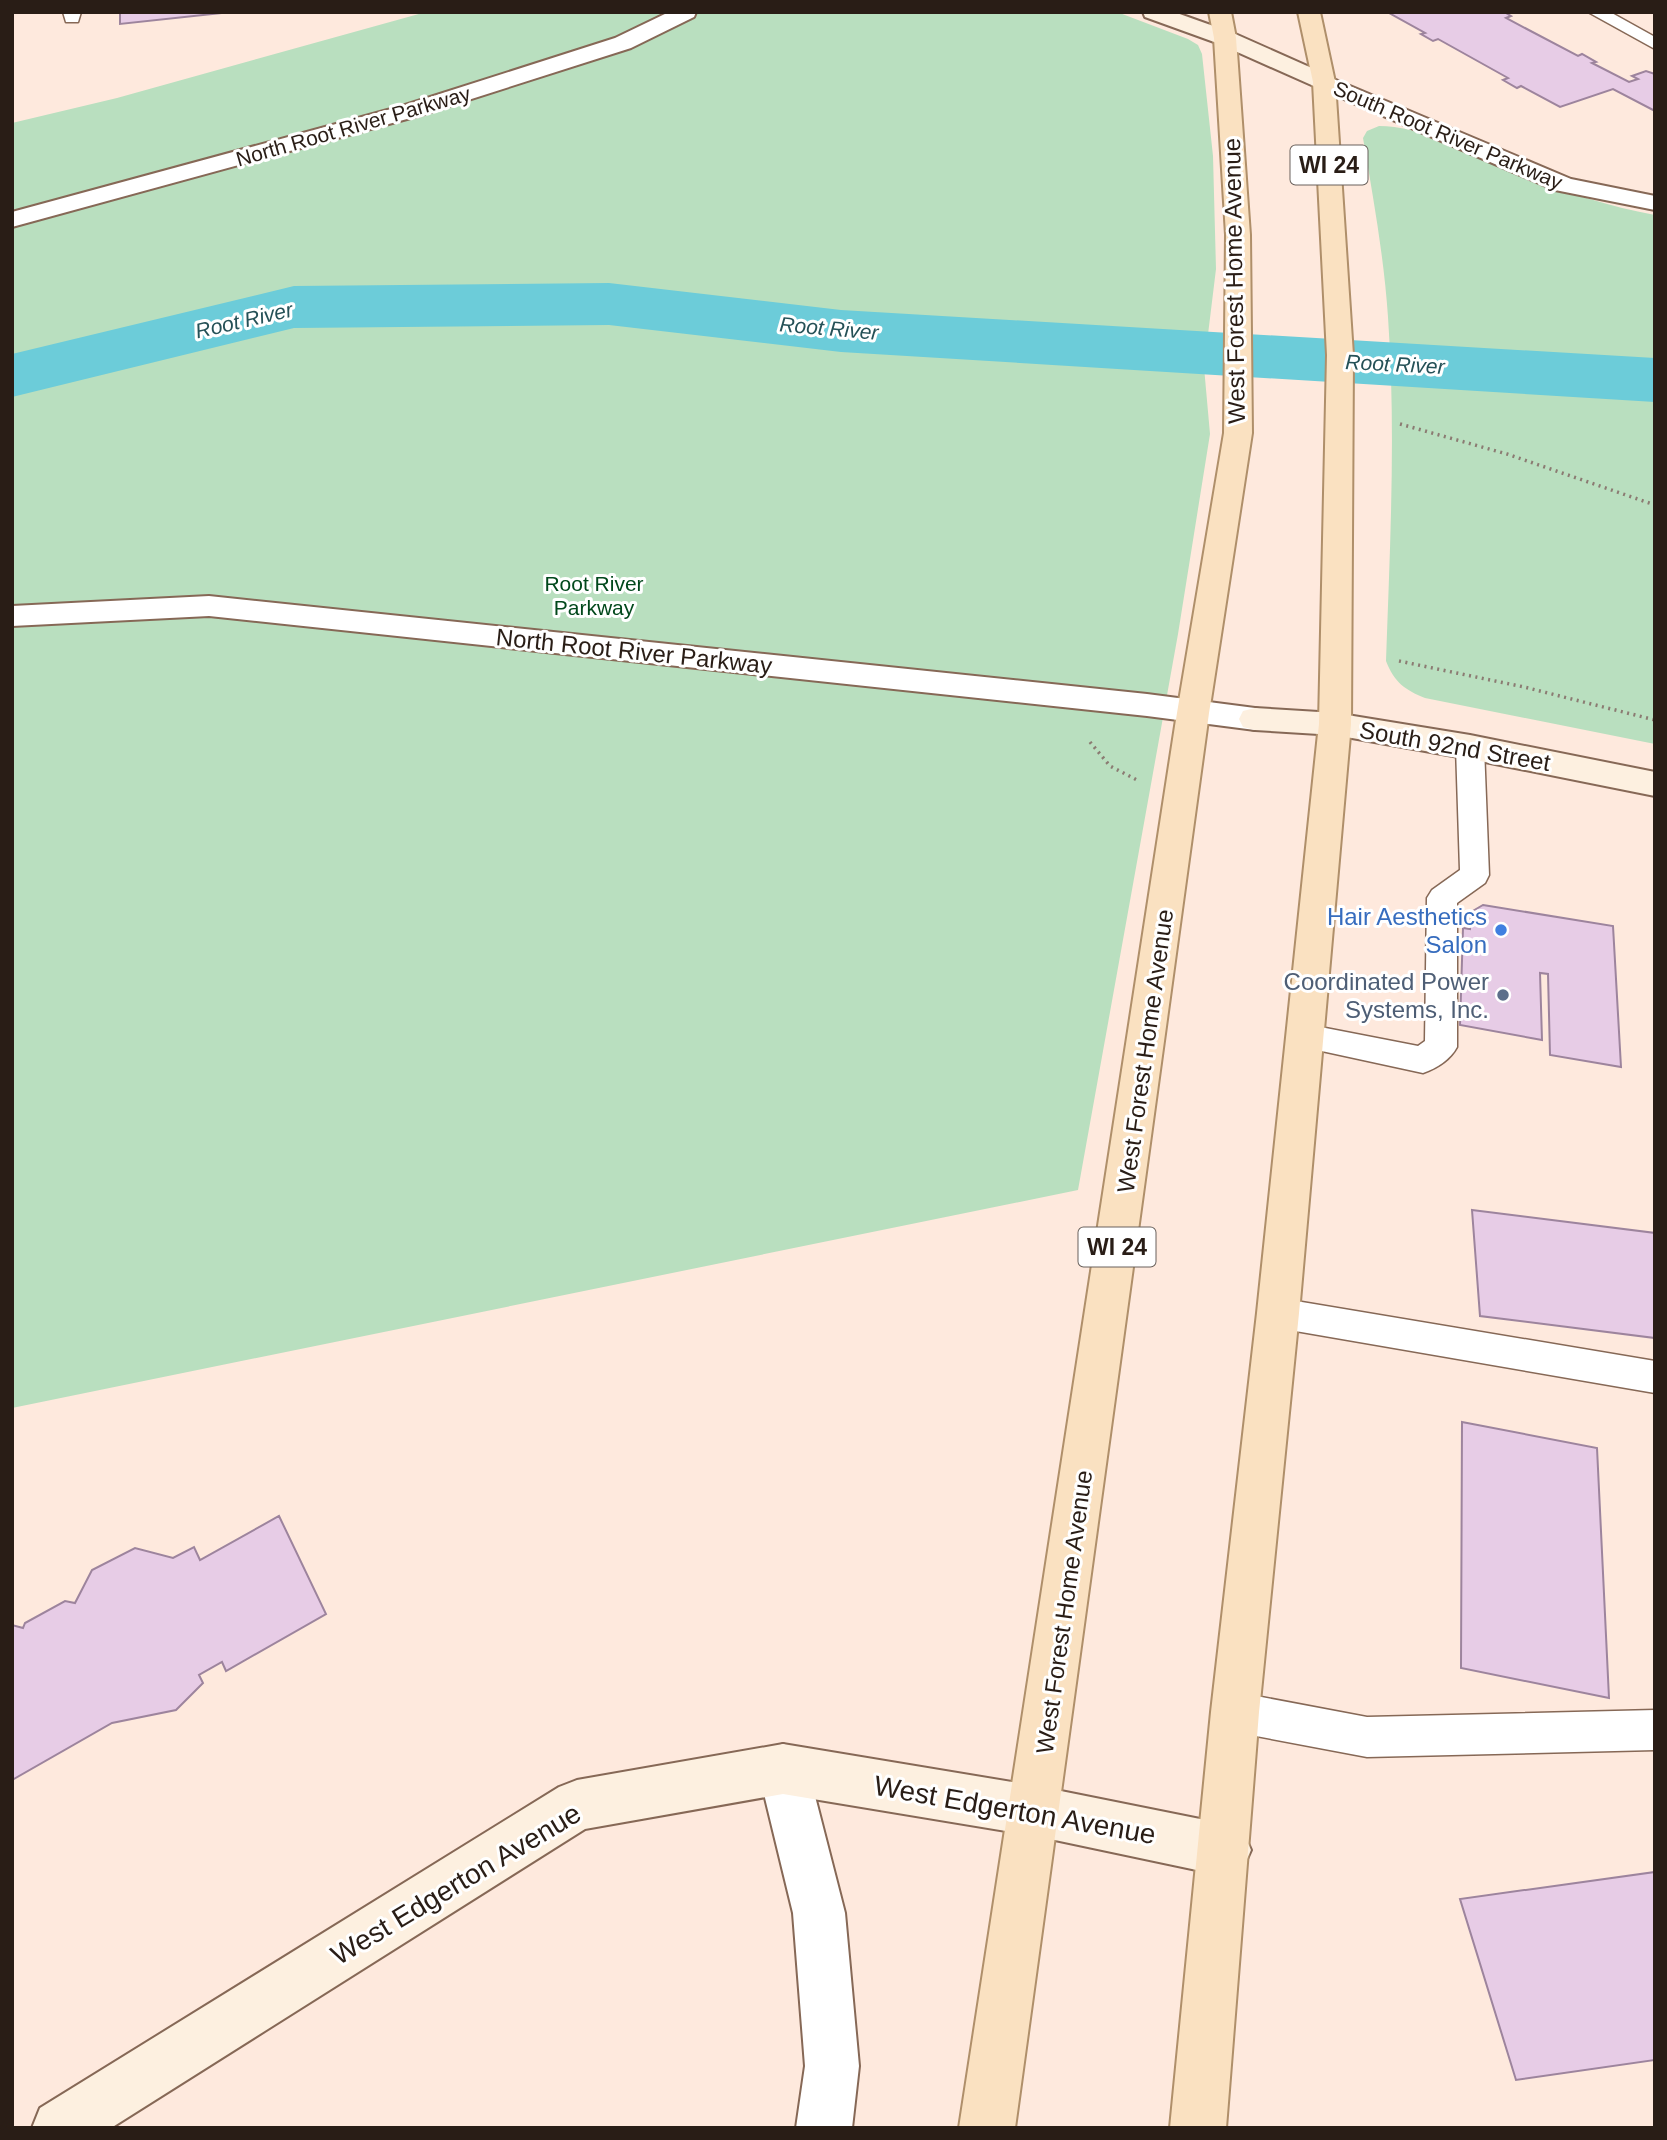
<svg xmlns="http://www.w3.org/2000/svg" width="1667" height="2140" viewBox="0 0 1667 2140" font-family="Arial,sans-serif">
  <style>
    .green { fill: #b9dfbf }
    .lines { fill: none; stroke-linecap: round; stroke-linejoin: round }
    .river { fill: #6cccd9; fill-rule: evenodd }
    .building { fill: #e7cce6; stroke: #9d849d; stroke-width: 2 }
    .lane-casing { stroke: #866856; stroke-width: 3 }
    .street-casing { stroke: #866856; stroke-width: 4 }
    .secondary-casing { stroke: #866856; stroke-width: 4 }
    .primary-casing { stroke: #af8f6a; stroke-width: 4 }
    .path { stroke: #8b7b72; stroke-width: 3.5; stroke-dasharray: 2 4.5; stroke-linecap: butt }
    .lane { fill: #fff; fill-rule: evenodd }
    .street { fill: #fff; fill-rule: evenodd }
    .secondary { fill: #fdf0e0; fill-rule: evenodd }
    .primary { fill: #fae1c1; fill-rule: evenodd }
    .shop-dot { fill: #3f7fe0; stroke: #fff; stroke-width: 2.5 }
    .service-dot { fill: #5c6f8a; stroke: #fff; stroke-width: 2.5 }
    .labels { text-anchor: middle; dominant-baseline: central; stroke-width: 6; stroke-linejoin: round; paint-order: stroke }
    .far-street-label { font-size: 21px; fill: #291d16; stroke: #fff }
    .far-water-label { font-size: 21px; font-style: italic; fill: #255157; stroke: #fff }
    .far-park-label { font-size: 21px; fill: #01481b; stroke: #fff }
    .shield { fill: #fff; stroke: #69615c; stroke-width: 2 }
    .shield-label { font-size: 23px; font-weight: bold; fill: #291d16 }
    .street-label { font-size: 24px; fill: #291d16; stroke: #fff }
    .shop-label { font-size: 24px; fill: #366cbe; stroke: #fff; text-anchor: end }
    .service-label { font-size: 24px; fill: #4e5e75; stroke: #fff; text-anchor: end }
    .near-street-label { font-size: 28px; fill: #291d16; stroke: #fff }
  </style>
  <rect width="100%" height="100%" fill="#fee9dd"/>
  <g class="green">
    <path d="M426,12H1117L1188,39L1198,45L1202,54L1213,156L1216,269L1204,367L1210,434L1178,634L1078,1190L12,1408V123L117,98Z"/>
    <path d="M1379,126C1420,126 1459,148 1496,164C1548,186 1599,205 1655,215V744L1425,698C1405,690 1394,682 1386,661C1390,546 1396,432 1388,317C1384,257 1373,197 1363,138L1367,131Z"/>
  </g>
  <g class="lines">
    <path class="river" d="M609,283L841,310L1655,358V402L841,352L609,325L294,328L12,397V354L294,286Z"/>
  </g>
  <g class="building">
    <path d="M120,12H231L120,24Z"/>
    <path d="M1395,12H1504L1511,16L1506,18L1578,56L1582,54L1596,62L1592,63L1629,82L1638,79L1632,76L1646,71L1655,74V111L1613,89L1560,107L1521,86L1517,88L1503,80L1508,78L1438,39L1433,41L1421,34L1425,33L1391,14Z"/>
    <path d="M1483,905L1613,926L1621,1067L1550,1055L1548,974L1540,973L1542,1040L1460,1025L1463,928L1470,929L1471,912Z"/>
    <path d="M1472,1210L1655,1233V1338L1480,1316Z"/>
    <path d="M1462,1422L1597,1448L1609,1698L1461,1668Z"/>
    <path d="M279,1516L326,1614L226,1671L222,1662L199,1675L203,1683L176,1710L112,1723L12,1780V1625L23,1628L25,1623L65,1601L75,1603L92,1570L135,1548L173,1558L194,1547L200,1560Z"/>
    <path d="M1655,1872V2060L1516,2080L1460,1899Z"/>
  </g>
  <g class="lines">
    <defs>
      <g id="lane">
        <path d="M63,12H81L78,22H66Z"/>
        <path d="M1588,12H1610L1655,37V49Z"/>
        <path d="M1470,738L1480,740L1484,747L1489,875L1485,883L1457,903V1047C1450,1060 1437,1068 1423,1073L1294,1045L1289,1036L1294,1027L1305,1024L1418,1046L1425,1041L1427,898L1432,890L1460,870L1456,747L1460,740Z"/>
        <path d="M1278,1298L1655,1361V1393L1278,1328L1266,1324L1261,1313L1266,1302Z"/>
        <path d="M1235,1692L1367,1717L1655,1710V1750L1367,1757L1235,1732L1221,1726L1215,1712L1221,1698Z"/>
      </g>
      <g id="street">
        <path d="M669,12H696L694,17L631,48L418,116L12,227V212L402,106L615,38Z"/>
        <path d="M1324,75L1571,179L1655,196V210L1555,190L1316,87L1313,82L1316,77Z"/>
        <path d="M209,596L1147,694L1255,708L1267,711L1271,719L1267,727L1255,730L1147,716L209,616L12,626V606Z"/>
        <path d="M783,1744L801,1751L808,1769L845,1913L859,2066L852,2128H796L805,2066L793,1913L758,1769L765,1751Z"/>
      </g>
      <g id="secondary">
        <path d="M1143,12H1174L1233,33L1332,77L1335,82L1332,87H1316L1217,43L1145,17Z"/>
        <path d="M1255,708L1335,713L1470,735L1655,772V796L1470,759L1335,735L1255,730L1243,727L1239,719L1243,711Z"/>
        <path d="M783,1744L1036,1786L1225,1824L1243,1832L1251,1850L1243,1868L1225,1876L1036,1836L783,1794L585,1829L111,2128H32L40,2108L559,1787L577,1780Z"/>
      </g>
      <g id="primary">
        <path d="M1209,12H1231L1236,38L1250,235L1252,433L1209,713L1015,2128H959L1177,713L1224,433L1226,235L1214,38Z"/>
        <path d="M1298,12H1320L1335,82L1353,355L1351,724L1299,1313L1259,1712L1226,2128H1170L1211,1712L1257,1313L1319,724L1327,355L1313,82Z"/>
      </g>
    </defs>
    <use href="#lane" class="lane-casing"/>
    <use href="#street" class="street-casing"/>
    <use href="#secondary" class="secondary-casing"/>
    <use href="#primary" class="primary-casing"/>
    <g class="path">
      <path d="M1400,424L1507,454L1655,505"/>
      <path d="M1399,661L1524,687L1655,720"/>
      <path d="M1090,742L1110,766L1137,780"/>
    </g>
    <use href="#lane" class="lane"/>
    <use href="#street" class="street"/>
    <use href="#secondary" class="secondary"/>
    <use href="#primary" class="primary"/>
  </g>
  <circle class="shop-dot" cx="1501" cy="930" r="7"/>
  <circle class="service-dot" cx="1503" cy="995" r="7"/>
  <g class="labels">
    <g class="far-street-label">
      <text transform="translate(353 126) rotate(-16)">North Root River Parkway</text>
      <text transform="translate(1448 135) rotate(23)">South Root River Parkway</text>
    </g>
    <g class="far-water-label">
      <text transform="translate(244 320) rotate(-13)">Root River</text>
      <text transform="translate(829 328) rotate(5)">Root River</text>
      <text transform="translate(1395 364) rotate(3)">Root River</text>
    </g>
    <g class="far-park-label">
      <text x="594" y="583">Root River<tspan x="594" dy="24">Parkway</tspan></text>
    </g>
    <g class="shield">
      <rect x="1290.5" y="145.5" width="77" height="39" rx="5"/>
      <rect x="1078.5" y="1227.5" width="77" height="39" rx="5"/>
    </g>
    <g class="shield-label">
      <text x="1329" y="165">WI 24</text>
      <text x="1117" y="1247">WI 24</text>
    </g>
    <g class="street-label">
      <text transform="translate(1234 281) rotate(-91)">West Forest Home Avenue</text>
      <text transform="translate(634 651) rotate(6)">North Root River Parkway</text>
      <text transform="translate(1455 746) rotate(10)">South 92nd Street</text>
      <text transform="translate(1145 1051) rotate(-82)">West Forest Home Avenue</text>
      <text transform="translate(1064 1612) rotate(-82)">West Forest Home Avenue</text>
    </g>
    <g class="shop-label">
      <text x="1487" y="916">Hair Aesthetics<tspan x="1487" dy="28">Salon</tspan></text>
    </g>
    <g class="service-label">
      <text x="1489" y="981">Coordinated Power<tspan x="1489" dy="28">Systems, Inc.</tspan></text>
    </g>
    <g class="near-street-label">
      <text transform="translate(1015 1810) rotate(10)">West Edgerton Avenue</text>
      <text transform="translate(456 1884) rotate(-31)">West Edgerton Avenue</text>
    </g>
  </g>
  <rect width="1667" height="2140" fill="none" stroke="#291d16" stroke-width="28"/>
</svg>
